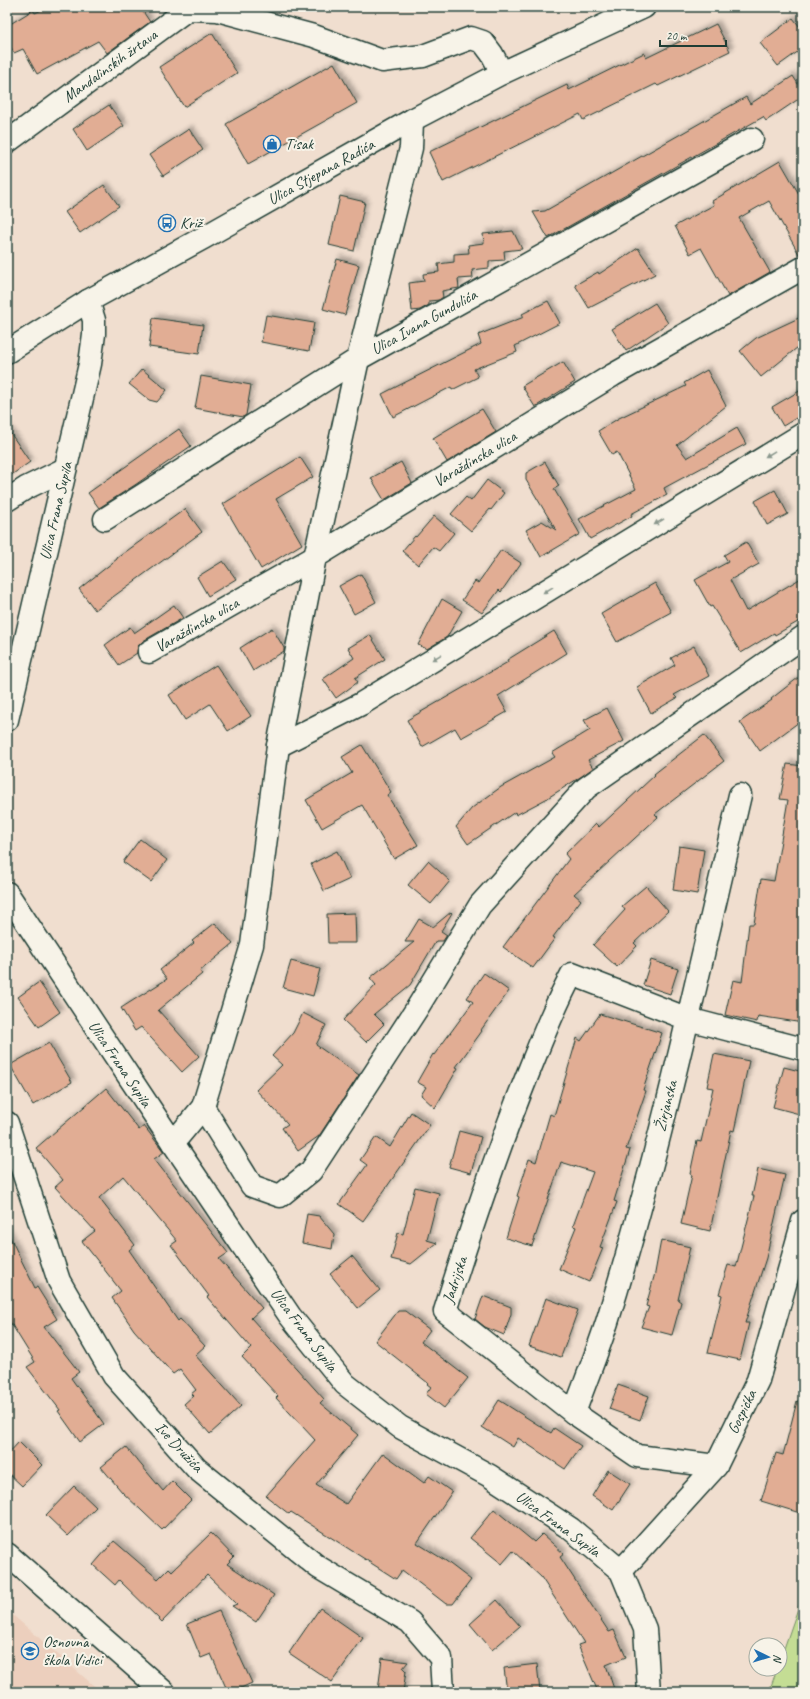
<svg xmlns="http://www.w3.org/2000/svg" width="810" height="1699" viewBox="0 0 810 1699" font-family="Caveat,sans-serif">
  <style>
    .built { fill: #eccfbd }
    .green { fill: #c4dd94; stroke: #728d64 }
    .building { fill: #e1ad94; stroke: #1f3d34; filter: url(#shadow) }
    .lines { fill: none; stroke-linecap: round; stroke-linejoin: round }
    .minor-casing { stroke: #1f3d34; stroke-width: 25 }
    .major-casing { stroke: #1f3d34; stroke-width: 25 }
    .minor { stroke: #f7f3e8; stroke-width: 22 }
    .major { stroke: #f7f3e8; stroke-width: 22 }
    .oneway { fill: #8b988e }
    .labels { text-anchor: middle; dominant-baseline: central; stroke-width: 4; stroke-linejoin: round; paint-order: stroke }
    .street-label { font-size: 16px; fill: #1f3d34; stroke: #f7f3e8 }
    .poi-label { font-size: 16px; fill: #1f3d34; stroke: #f7f3e8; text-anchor: start }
  </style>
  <defs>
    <filter id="shadow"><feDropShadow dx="3.5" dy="-3.5" stdDeviation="2" flood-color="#0004"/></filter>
  </defs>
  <rect width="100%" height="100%" fill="#f0decf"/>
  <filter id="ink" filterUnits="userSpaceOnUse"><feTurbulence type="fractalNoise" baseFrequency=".025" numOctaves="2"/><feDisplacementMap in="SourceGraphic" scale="8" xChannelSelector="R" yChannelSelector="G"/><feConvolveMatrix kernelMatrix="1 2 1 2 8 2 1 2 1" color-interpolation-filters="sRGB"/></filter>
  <g filter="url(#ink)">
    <path class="built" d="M7,1610L101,1692H7Z"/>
    <path class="green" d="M803,1594V1692H769L777,1669H780V1660Z"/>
    <g class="building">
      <path d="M48,7H140L150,22L107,53L98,41L37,74L23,49L14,53L7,41V26L33,10L35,13Z"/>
      <path d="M793,18L803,31V48L778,66L760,43Z"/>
      <path d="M716,24L730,51L658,86L656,84L583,120L580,114L443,182L429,152L567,85L569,90L644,53L646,58Z"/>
      <path d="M212,33L237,73L184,107L159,67Z"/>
      <path d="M334,63L357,103L248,164L226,124Z"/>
      <path d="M793,76L803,92V96L766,121L763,117L548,238L533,212L545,211L746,97L750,104Z"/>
      <path d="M109,105L124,126L87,151L73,129Z"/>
      <path d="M189,129L203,150L163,176L149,155Z"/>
      <path d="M780,161L803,201V256H800L769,201L739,218L770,272L728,296L701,248L690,254L675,226L714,205L712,201Z"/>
      <path d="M104,185L119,206L80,233L65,212Z"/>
      <path d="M340,196L365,202L354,251L329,245Z"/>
      <path d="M513,231L522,249L504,251L505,260L489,261V268L472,270L473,278L458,279L459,288L442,291L443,297L439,300L429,301V305L420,310L412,311L409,283L424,281L423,274L439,272L438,264L454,262V254L469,253L468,245L484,243L483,234Z"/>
      <path d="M638,248L655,274L589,308L575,285L598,272L599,274Z"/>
      <path d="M337,259L359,265L345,315L323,309Z"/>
      <path d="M548,301L560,323L515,346L517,352L474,369L478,377L452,390L451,387L393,417L382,394L481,344L478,335L524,317L522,314Z"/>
      <path d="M655,303L668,323L626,351L612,329Z"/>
      <path d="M266,315L314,323L309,351L261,342Z"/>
      <path d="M803,316V343L761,377L740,351L756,338Z"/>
      <path d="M153,318L203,325L199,354L149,347Z"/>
      <path d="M563,362L575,382L535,407L522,386Z"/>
      <path d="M142,369L167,390L157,402L149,400L129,384Z"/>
      <path d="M707,370L726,406L677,445L687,458L737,428L746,444L664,488L667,495L631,514L632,516L590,539L579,519L636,489L617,452L612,455L598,431L619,418L686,386L684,383Z"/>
      <path d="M201,376L251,385L246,415L243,417L195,408Z"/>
      <path d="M803,389V414L783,426L772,407Z"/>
      <path d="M482,409L496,432L447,462L433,438Z"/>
      <path d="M7,428L30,462L7,478Z"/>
      <path d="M179,429L191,446L135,485L99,508L88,493Z"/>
      <path d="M300,457L313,477L276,499L302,544L261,569L223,504Z"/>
      <path d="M401,462L412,483L384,500L371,478Z"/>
      <path d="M545,462L559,486L554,489L580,534L541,557L526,530L542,521L556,530L526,480V473Z"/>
      <path d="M487,480L504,493L491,510L490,509L471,531L451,514L466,497L471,501Z"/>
      <path d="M775,490L788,514L767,525L755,501Z"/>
      <path d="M185,509L202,532L95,610L79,589L117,559V558Z"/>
      <path d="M434,516L454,533L439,551L433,547L418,565L402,551L415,536L416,537Z"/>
      <path d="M746,542L759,564L730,580L746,611L803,577V619L775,635L774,633L741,653L712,606L710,607L695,580L728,562L724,555Z"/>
      <path d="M501,550L521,563L501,592L499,590L482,613L462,600L475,581L478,583Z"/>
      <path d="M223,561L236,579L208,596L197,577Z"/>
      <path d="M361,574L376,602L354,614L339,586Z"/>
      <path d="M655,583L671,612L617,642L601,614Z"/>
      <path d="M442,599L462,611L447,637L427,649L418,645Z"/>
      <path d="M174,605L183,618L143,641L138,646L137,653L119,665L105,645L130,627L134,633Z"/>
      <path d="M272,628L284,648V651L253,671L240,648Z"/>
      <path d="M554,631L567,653L498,696L507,712L461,738L455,728L422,747L407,720L508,662L507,660Z"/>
      <path d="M370,635L385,659L355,678L358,682L336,698L323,679L354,658L348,648Z"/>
      <path d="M694,646L709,676L674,695L677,698L651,713L637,687L675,665L671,658Z"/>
      <path d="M216,665L251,716L228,731L210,704L185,720L169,695Z"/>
      <path d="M803,674V719L760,751L740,722L772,700L771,699Z"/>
      <path d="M607,708L624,741L588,760L593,768L582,776L546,799L516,815L515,812L468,844L456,827L472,808L501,787L555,757L552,753L590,730L584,720Z"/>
      <path d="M704,735L724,761L655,814L658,817L574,894L581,900L553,937L555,938L533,968L503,947L569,859L565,854L596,824L599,827L655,775L654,774Z"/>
      <path d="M362,745L391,792L387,795L418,845L394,859L362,805L322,828L306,800L352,773L342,757Z"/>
      <path d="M787,764L803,766V1023L758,1016L757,1022L725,1015L733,980L742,982L749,924H754L761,879L774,881L788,800L780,799Z"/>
      <path d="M140,839L167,860L151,882L123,862Z"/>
      <path d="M679,846L704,850L697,894L673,890Z"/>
      <path d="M337,851L350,879L324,891L311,864Z"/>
      <path d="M428,861L450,881L431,904L408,885Z"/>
      <path d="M646,886L668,911L634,943L637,946L617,967L593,945L625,910L622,906Z"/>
      <path d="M451,912L452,913L441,931L447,935L443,941H436L410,985L374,1014L384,1024L366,1042L343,1020L376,985L370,978L414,942H405L419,919L433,927Z"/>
      <path d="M355,913L356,943H328L327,914Z"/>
      <path d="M215,923L233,944L200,971L202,974L158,1010L199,1056L182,1072L141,1027L135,1031L121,1008L167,979L160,970L194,943L192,941Z"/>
      <path d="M651,960L678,969L670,994L643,985Z"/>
      <path d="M291,961L320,969L313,996L283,988Z"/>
      <path d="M484,973L509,991L481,1030L482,1031L456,1067L458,1068L435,1108L421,1095L426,1087L417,1082L433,1054L434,1055L473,1002L467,998Z"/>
      <path d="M39,982L60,1012L39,1027L18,997Z"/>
      <path d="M303,1013L326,1025L316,1045L359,1075L319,1136L298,1151L282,1128L288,1124L256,1090L282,1065L272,1056L293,1033Z"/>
      <path d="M600,1014L662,1033L643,1090L646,1091L626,1149L630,1150L614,1201L617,1202L600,1247L603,1248L589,1282L559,1269L576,1227L573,1226L593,1172L561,1162L532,1246L506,1238L519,1197L517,1196L529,1159L536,1162L550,1114L554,1116L577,1038L581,1041Z"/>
      <path d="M49,1043L72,1082L33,1105L10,1065Z"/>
      <path d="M714,1054L749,1061L734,1131L731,1130L710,1231L681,1224L692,1175L690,1174L697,1141L701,1142L713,1088L707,1087Z"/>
      <path d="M784,1067L803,1072V1115L773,1107Z"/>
      <path d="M106,1088L139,1130L144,1126L164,1152L154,1159L228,1253L219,1259L262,1308L251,1318L324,1399L320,1403L358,1435L316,1485L346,1504L383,1453L424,1483L429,1476L452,1492L417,1543L446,1561L471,1580L453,1604H446L402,1570L396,1579L291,1512L289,1514L266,1496L315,1440L276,1398L278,1396L242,1357L251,1348L207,1297L209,1296L171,1245L177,1241L123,1176L99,1198L135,1245L129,1250L178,1321L180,1319L205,1346L195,1355L241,1406L210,1434L184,1404L193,1396L191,1394L196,1390L180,1369L173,1374L134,1330L112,1298L121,1291L82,1241L95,1231L55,1187L63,1180L36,1148Z"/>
      <path d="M411,1112L430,1125L363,1221L339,1204L367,1165L360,1160L376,1137L390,1147Z"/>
      <path d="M459,1131L481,1137L471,1173L449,1167Z"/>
      <path d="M758,1169L785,1175L766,1258L745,1323H749L740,1360L708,1353L722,1295L719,1294L728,1265L736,1267L754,1196H752Z"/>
      <path d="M415,1187L439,1193L427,1240L437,1243L411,1264L391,1259L398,1233L403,1234Z"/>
      <path d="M307,1214L319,1216L334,1234L332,1249L302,1243Z"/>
      <path d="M7,1231L35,1288L37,1287L57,1319L44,1327L79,1372L71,1378L104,1424L80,1442L58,1411L60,1410L27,1367L35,1362L7,1317Z"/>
      <path d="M661,1240L690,1247L678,1300L681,1302L672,1335L641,1327L649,1307L646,1306L655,1273Z"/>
      <path d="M352,1256L380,1290L358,1308L330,1274Z"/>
      <path d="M483,1296L511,1307V1314L504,1335L485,1327L475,1319Z"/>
      <path d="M546,1298L578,1310L561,1357L529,1346Z"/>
      <path d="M398,1311H405L430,1330L421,1342L468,1378L444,1408L426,1394L431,1387L427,1384L428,1383L375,1341Z"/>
      <path d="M618,1385L649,1396L640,1420L609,1409Z"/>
      <path d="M499,1400L551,1433L554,1428L581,1446L565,1469L518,1438L513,1447L482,1427Z"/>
      <path d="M797,1401L803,1402V1503L800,1513L761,1501L776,1453L783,1455Z"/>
      <path d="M19,1442L42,1465L22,1486L7,1472V1455Z"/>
      <path d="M126,1447L163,1491L172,1481L191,1500L162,1530L122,1492L101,1467Z"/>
      <path d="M608,1470L630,1484L613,1510L592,1496Z"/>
      <path d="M74,1486L96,1507L68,1536L46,1515Z"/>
      <path d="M494,1509L534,1542L542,1534L564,1554L560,1557L609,1632L614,1630L626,1657L606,1665L615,1692H598L578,1645L584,1643L541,1577L513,1551L502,1564L470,1538Z"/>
      <path d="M211,1533L234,1557L227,1564L274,1595L256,1622L232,1606L237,1604L207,1575L162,1622L119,1580L115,1585L93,1565L114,1541L158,1579L169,1568L172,1571Z"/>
      <path d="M497,1600L520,1626L492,1650L470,1624Z"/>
      <path d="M320,1608L363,1638L332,1682L289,1653Z"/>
      <path d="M219,1611L252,1683L232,1692H228L211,1654L201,1658L187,1624Z"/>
      <path d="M382,1658L408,1662L403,1668L406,1671L403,1692L378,1691Z"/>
      <path d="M537,1664L540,1692H507L504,1668Z"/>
    </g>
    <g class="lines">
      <defs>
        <g id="minor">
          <path d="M7,142L188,9L217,10L314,36L382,61L423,56L471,38L483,42L492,54L502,73"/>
          <path d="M7,500L26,488L65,469"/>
          <path d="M105,519L358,359L752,139"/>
          <path d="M149,652L315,557L613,375L803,268"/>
          <path d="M7,720L90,364L94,334V320L88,301"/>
          <path d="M278,746L361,704L803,434"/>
          <path d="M7,893L173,1143L290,1316L345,1384L400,1427L490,1476L571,1529L621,1571L645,1629L649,1692"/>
          <path d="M203,1107L252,1186L280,1196L311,1171L416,1010L480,905L586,788L803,637"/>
          <path d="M7,1123L59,1281L114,1376L197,1469L318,1567L410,1622L441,1658L443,1692"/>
          <path d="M173,1143L203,1107L252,945L278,746L315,557L358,359L411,148L412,120"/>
          <path d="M574,1413C585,1382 598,1351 608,1319C661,1147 699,970 740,795"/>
          <path d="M716,1466L637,1456L574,1413L445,1311C470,1232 496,1153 527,1076C541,1041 554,1007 572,974L688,1019L803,1049"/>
          <path d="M7,1554L164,1692"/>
          <path d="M621,1571L716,1466L758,1380L803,1221"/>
        </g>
        <path id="major" d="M7,352L88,301L203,238L412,120L502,73L644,7"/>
      </defs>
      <use href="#minor" class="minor-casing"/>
      <use href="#major" class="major-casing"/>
      <use href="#minor" class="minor"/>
      <use href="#major" class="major"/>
    </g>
    <defs><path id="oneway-solid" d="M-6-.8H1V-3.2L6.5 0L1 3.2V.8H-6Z"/></defs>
    <g class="oneway">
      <use href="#oneway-solid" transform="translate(770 454) rotate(149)"/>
      <use href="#oneway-solid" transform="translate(659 522) rotate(149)"/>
      <use href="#oneway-solid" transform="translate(548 590) rotate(149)"/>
      <use href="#oneway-solid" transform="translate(437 657) rotate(149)"/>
    </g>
  </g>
  <defs>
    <symbol id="shop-ring" viewBox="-11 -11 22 22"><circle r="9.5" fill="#f7f3e8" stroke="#1f6fb2" stroke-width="1.5"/><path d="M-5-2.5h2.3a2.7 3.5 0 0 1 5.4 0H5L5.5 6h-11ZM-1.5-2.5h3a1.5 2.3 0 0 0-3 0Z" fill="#1f6fb2"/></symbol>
    <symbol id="bus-ring" viewBox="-11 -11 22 22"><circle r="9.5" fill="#f7f3e8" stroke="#1f6fb2" stroke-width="1.5"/><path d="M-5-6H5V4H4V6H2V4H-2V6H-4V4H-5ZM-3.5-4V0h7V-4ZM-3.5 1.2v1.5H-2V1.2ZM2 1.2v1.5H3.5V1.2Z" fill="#1f6fb2"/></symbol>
    <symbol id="school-ring" viewBox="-11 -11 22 22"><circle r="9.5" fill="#f7f3e8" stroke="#1f6fb2" stroke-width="1.5"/><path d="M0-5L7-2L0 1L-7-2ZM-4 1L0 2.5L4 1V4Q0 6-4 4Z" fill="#1f6fb2"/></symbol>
  </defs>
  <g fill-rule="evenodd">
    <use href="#shop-ring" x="262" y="134" width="20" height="20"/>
    <use href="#bus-ring" x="157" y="213" width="20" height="20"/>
    <use href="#school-ring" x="20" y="1641" width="20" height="20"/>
  </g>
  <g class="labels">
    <g class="street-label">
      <text transform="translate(110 66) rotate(-36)">Mandalinskih žrtava</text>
      <text transform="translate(321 172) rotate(-29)">Ulica Stjepana Radića</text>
      <text transform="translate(424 322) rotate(-29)">Ulica Ivana Gundulića</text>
      <text transform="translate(475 459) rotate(-31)">Varaždinska ulica</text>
      <text transform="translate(56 511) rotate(-77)">Ulica Frana Supila</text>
      <text transform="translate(197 625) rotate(-30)">Varaždinska ulica</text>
      <text transform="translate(120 1064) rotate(56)">Ulica Frana Supila</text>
      <text transform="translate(666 1106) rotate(-76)">Žirjanska</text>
      <text transform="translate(455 1280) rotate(-72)">Jadrijska</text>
      <text transform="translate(304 1330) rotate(53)">Ulica Frana Supila</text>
      <text transform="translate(742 1412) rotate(-64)">Gospićka</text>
      <text transform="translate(179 1447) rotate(47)">Ive Družića</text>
      <text transform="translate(558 1524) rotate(36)">Ulica Frana Supila</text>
    </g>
    <g class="poi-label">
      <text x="285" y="144">Tisak</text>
      <text x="180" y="223">Križ</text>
      <text x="43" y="1642">Osnovna<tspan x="43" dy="18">škola Vidici</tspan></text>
    </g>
  </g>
  <rect width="810" height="1699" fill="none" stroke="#f7f3e8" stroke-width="24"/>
  <rect x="12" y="12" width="786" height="1675" fill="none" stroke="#1f3d34" stroke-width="1.5" filter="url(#ink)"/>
  <g transform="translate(768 1657) rotate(95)"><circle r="19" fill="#f7f3e8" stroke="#a1aaa0"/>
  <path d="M0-3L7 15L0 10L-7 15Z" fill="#1f6fb2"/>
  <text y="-6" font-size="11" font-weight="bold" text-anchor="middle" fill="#1f3d34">N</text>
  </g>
  <path d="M660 40v6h66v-6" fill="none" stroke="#1f3d34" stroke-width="2"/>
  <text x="666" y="40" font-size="12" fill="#1f3d34" stroke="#f7f3e8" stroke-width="3" paint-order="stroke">20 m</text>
</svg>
